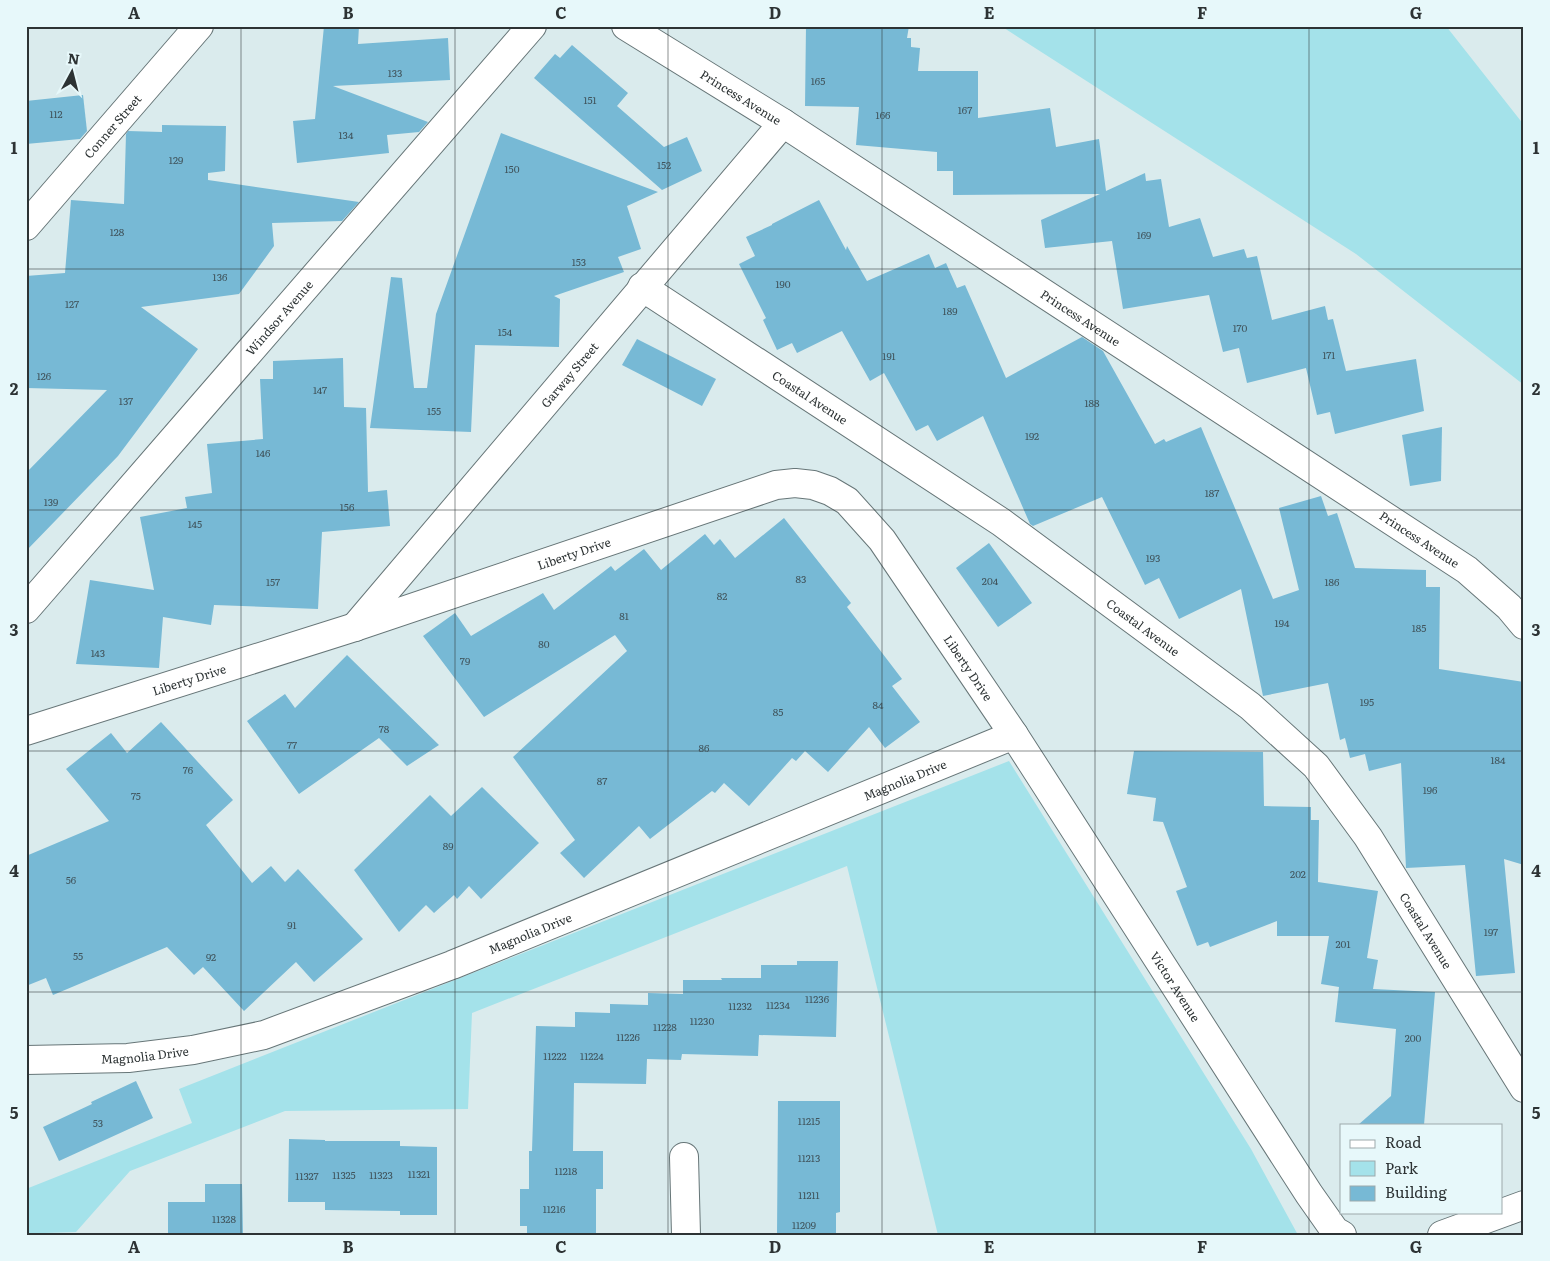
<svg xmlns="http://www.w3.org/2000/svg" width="1550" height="1261" viewBox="0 0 1550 1261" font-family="Literata,serif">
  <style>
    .green { fill: #a4e2ea }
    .building { fill: #77b9d5 }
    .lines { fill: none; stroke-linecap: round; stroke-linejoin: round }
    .street-casing { stroke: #677678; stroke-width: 30 }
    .street { stroke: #fff; stroke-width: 28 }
    .grid { fill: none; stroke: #2d3334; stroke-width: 1; stroke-opacity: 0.55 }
    .labels { text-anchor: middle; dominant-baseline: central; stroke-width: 4.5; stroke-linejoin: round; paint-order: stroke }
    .number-label { font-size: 10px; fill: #40545c }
    .street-label { font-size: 12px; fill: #2d3334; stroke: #e7f8fa }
    .neatline { fill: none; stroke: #2d3334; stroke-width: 2 }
    .grid-label { font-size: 16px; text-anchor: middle; font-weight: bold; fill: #2d3334 }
  </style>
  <rect width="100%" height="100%" fill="#daebed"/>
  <g class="green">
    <path d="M1001,26H1446L1524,125V385L1356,254Z"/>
    <path d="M1009,761L1251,1149L1298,1235H938L847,866L472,1013L468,1109L285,1111L130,1171L76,1232L45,1233V1235H26V1189L192,1123L179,1089Z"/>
  </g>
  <g class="building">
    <path d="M324,26H359L358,44L448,38L450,80L333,86L428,122L419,132L387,135L389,153L297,163L293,121L315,119Z"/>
    <path d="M806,26H909L907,38H911V47L920,48L918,71H978V118L1050,108L1056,147L1099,139L1106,191L1145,173L1146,181L1161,179L1169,227L1200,218L1213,257L1244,249L1247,258L1257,256L1272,320L1325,306L1328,320L1333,319L1346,371L1416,359L1424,411L1335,434L1330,412L1317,415L1306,368L1247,383L1239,348L1223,352L1209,295L1123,309L1112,241L1045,248L1041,220L1100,194L953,195V171H937V152L856,145L859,107L805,106Z"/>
    <path d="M572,45L628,93L617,106L664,147L687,137L702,171L662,190L534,78L555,54L560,58Z"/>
    <path d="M83,95L87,131L80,139L26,144V101Z"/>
    <path d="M162,125L226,126L225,171L208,173V180L359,202L342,221L272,223L274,246L239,294L141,307L198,349L118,456L26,551V473L107,390L26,388V276L65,273L71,200L124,204L126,134L128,131L162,132Z"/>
    <path d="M501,133L658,192L627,206L641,249L618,257L624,272L554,296L560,299L559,347L475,345L471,432L370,428L391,277L402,278L414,388H427L436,314Z"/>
    <path d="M819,200L846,250L847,246L867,281L929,254L935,268L946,263L957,288L965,285L1006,378L1082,337L1103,351L1155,444L1164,439L1166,442L1201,427L1273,599L1299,590L1279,508L1321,496L1328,516L1337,513L1355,568L1426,570V587H1440L1439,669L1524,682V865L1504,859L1515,973L1476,976L1465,865L1406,868L1401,763L1369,771L1365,754L1350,758L1345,738L1340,740L1328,683L1263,696L1241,589L1179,619L1159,578L1145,585L1102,497L1033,526L1030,524L983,416L937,441L928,425L916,431L884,373L870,381L842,331L797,353L792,343L777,350L763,320L766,318L739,264L755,256L746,237L772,225V224Z"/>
    <path d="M637,339L716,379L702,406L622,365Z"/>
    <path d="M343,358L344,407L366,408L368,492L387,490L390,526L322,532L318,609L214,605L211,625L163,617L159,668L76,664L90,580L154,590L140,517L187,508L185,497L212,493L207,444L263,439L260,379H273V361Z"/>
    <path d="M1442,427L1441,481L1410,486L1402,435Z"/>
    <path d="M784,518L851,603L847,607L902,679L892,686L920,722L885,748L869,727L828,772L805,751L796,761L792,758L749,806L724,783L715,793L712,791L650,839L639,826L584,878L560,853L575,840L513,757L627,651L615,635L484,717L423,636L455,613L471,636L543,593L554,610L611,566L615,571L644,549L661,570L705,534L714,545L720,539L735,558Z"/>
    <path d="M989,543L1032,603L998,627L956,568Z"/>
    <path d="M347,655L439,745L407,766L379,738L299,794L247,721L285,694L295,708Z"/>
    <path d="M161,722L233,800L206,825L252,883L271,866L285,882L298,869L363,939L314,982L296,962L244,1011L203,967L194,975L167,947L53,995L46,978L26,986V856L109,821L66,769L111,733L127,753Z"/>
    <path d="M1134,751L1263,752L1264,806L1311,807V820H1319L1318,882L1378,891L1367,958L1378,960L1373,989L1435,992L1424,1125H1358L1391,1096L1396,1029L1335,1022L1339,987L1321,984L1329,936H1277V921L1210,947L1208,942L1197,946L1176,891L1187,887L1163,822L1153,821L1156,798L1127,794Z"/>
    <path d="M482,787L539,843L481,899L469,886L457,899L454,895L434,913L426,905L399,932L354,870L430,795L451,816Z"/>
    <path d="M797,961H838L836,1037L759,1035L758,1056L682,1054L681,1060L647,1059L646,1084L574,1083L573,1151H603V1189H596V1235H527V1226H520V1189H529V1151H532L536,1026L575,1027V1012L610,1013V1004L648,1005V993L683,994V980H722L721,978H761V965H797Z"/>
    <path d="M136,1081L153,1118L59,1161L43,1127L92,1104L91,1102Z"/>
    <path d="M778,1101H840V1212L836,1213V1235H777Z"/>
    <path d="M289,1139L325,1140V1141H400V1146L437,1147V1215H400V1211L325,1210V1202H288Z"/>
    <path d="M205,1184H242L243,1235H168V1202H205Z"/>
  </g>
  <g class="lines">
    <defs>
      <g id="street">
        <path id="s1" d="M626,26L783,123L1467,570L1509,607L1524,625"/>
        <path id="s2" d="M26,226L199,26"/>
        <path id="s3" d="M642,287L1001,522L1250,706L1316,766L1368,837L1524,1088"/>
        <path id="s4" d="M26,609L532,26"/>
        <path id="s5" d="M355,627L783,123"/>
        <path id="s6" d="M26,731L355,627L776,485L795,483L813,485L830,491L847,501L882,540L1014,735L1309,1194L1335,1231L1342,1235"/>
        <path id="s7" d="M26,1060L128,1058L193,1050L264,1035L452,965L1014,735"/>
        <path d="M684,1157L686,1235"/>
        <path d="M1442,1235L1524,1205"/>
      </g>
    </defs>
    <use href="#street" class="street-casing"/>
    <use href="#street" class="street"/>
  </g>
  <path class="grid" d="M241,26V1235M455,26V1235M668,26V1235M882,26V1235M1095,26V1235M1309,26V1235M26,269H1524M26,510H1524M26,751H1524M26,992H1524"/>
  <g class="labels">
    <g class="number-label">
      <text x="395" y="72">133</text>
      <text x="818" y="80">165</text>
      <text x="590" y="99">151</text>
      <text x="965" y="109">167</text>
      <text x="56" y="113">112</text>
      <text x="883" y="114">166</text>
      <text x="346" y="134">134</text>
      <text x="176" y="159">129</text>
      <text x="664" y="164">152</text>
      <text x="512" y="168">150</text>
      <text x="117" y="231">128</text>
      <text x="1144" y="234">169</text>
      <text x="579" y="261">153</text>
      <text x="220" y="276">136</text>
      <text x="783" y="283">190</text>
      <text x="72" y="303">127</text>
      <text x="950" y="310">189</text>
      <text x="1240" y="327">170</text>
      <text x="505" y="331">154</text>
      <text x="1329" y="354">171</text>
      <text x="889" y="355">191</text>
      <text x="44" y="375">126</text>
      <text x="320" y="389">147</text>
      <text x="126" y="400">137</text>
      <text x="1092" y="402">188</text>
      <text x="434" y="410">155</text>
      <text x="1032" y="435">192</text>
      <text x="263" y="452">146</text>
      <text x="1212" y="492">187</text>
      <text x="51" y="501">139</text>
      <text x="347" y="506">156</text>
      <text x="195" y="523">145</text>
      <text x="1153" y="557">193</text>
      <text x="801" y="578">83</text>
      <text x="990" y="580">204</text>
      <text x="273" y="581">157</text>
      <text x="1332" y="581">186</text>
      <text x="722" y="595">82</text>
      <text x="624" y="615">81</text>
      <text x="1282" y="622">194</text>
      <text x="1419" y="627">185</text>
      <text x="544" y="643">80</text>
      <text x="98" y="652">143</text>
      <text x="465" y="660">79</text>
      <text x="1367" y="701">195</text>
      <text x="878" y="704">84</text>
      <text x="778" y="711">85</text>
      <text x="384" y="728">78</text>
      <text x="292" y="744">77</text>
      <text x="704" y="747">86</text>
      <text x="1498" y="759">184</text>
      <text x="188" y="769">76</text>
      <text x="602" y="780">87</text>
      <text x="1430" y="789">196</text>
      <text x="136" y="795">75</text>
      <text x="448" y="845">89</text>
      <text x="1298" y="873">202</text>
      <text x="71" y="879">56</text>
      <text x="292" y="924">91</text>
      <text x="1491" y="931">197</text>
      <text x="1343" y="943">201</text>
      <text x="78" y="955">55</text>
      <text x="211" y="956">92</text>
      <text x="817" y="998">11236</text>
      <text x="778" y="1004">11234</text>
      <text x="740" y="1005">11232</text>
      <text x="702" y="1020">11230</text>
      <text x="665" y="1026">11228</text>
      <text x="628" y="1036">11226</text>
      <text x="1413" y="1037">200</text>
      <text x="555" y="1055">11222</text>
      <text x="592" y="1055">11224</text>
      <text x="809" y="1120">11215</text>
      <text x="98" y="1122">53</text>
      <text x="809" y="1157">11213</text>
      <text x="566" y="1170">11218</text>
      <text x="419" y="1173">11321</text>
      <text x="344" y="1174">11325</text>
      <text x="381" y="1174">11323</text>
      <text x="307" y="1175">11327</text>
      <text x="809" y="1194">11211</text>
      <text x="554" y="1208">11216</text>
      <text x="224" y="1218">11328</text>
      <text x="804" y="1224">11209</text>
    </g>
    <g class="street-label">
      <text stroke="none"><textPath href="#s1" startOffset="135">Princess Avenue</textPath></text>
      <text stroke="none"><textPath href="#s2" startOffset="132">Conner Street</textPath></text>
      <text stroke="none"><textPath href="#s4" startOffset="386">Windsor Avenue</textPath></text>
      <text stroke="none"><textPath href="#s1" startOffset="540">Princess Avenue</textPath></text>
      <text stroke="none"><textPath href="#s5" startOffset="331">Garway Street</textPath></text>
      <text stroke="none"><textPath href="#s3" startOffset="201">Coastal Avenue</textPath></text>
      <text stroke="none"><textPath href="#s1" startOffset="945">Princess Avenue</textPath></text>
      <text stroke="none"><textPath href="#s6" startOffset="576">Liberty Drive</textPath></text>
      <text stroke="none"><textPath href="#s3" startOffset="606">Coastal Avenue</textPath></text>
      <text stroke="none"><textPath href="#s6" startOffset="1071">Liberty Drive</textPath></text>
      <text stroke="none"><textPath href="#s6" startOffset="171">Liberty Drive</textPath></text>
      <text stroke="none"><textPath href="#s7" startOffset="930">Magnolia Drive</textPath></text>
      <text stroke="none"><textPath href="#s3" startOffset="1026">Coastal Avenue</textPath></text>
      <text stroke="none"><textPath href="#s7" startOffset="525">Magnolia Drive</textPath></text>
      <text stroke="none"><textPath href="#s6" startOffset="1451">Victor Avenue</textPath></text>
      <text stroke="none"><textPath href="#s7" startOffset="119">Magnolia Drive</textPath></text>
    </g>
  </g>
  <rect width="1550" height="1261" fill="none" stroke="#e7f8fa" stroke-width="55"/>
  <rect x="1340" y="1124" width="162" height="90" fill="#e7f8fa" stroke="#9da9ab"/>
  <rect x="1350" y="1140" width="25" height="8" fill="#ffffff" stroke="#9da9ab"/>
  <text x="1385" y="1148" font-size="15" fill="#2d3334">Road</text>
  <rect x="1350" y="1161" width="25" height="15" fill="#a4e2ea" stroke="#9da9ab"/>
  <text x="1385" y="1174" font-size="15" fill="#2d3334">Park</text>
  <rect x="1350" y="1186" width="25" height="15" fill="#77b9d5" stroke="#9da9ab"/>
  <text x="1385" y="1198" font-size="15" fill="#2d3334">Building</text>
  <g transform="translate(72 72) rotate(7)" stroke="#e7f8fa" stroke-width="4" paint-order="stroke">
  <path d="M0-4L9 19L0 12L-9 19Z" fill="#2d3334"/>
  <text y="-8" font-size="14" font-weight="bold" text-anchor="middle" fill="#2d3334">N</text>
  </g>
  <rect x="28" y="28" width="1494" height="1206" class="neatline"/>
  <g class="grid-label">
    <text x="134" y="19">A</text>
    <text x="348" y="19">B</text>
    <text x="561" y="19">C</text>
    <text x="775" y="19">D</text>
    <text x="989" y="19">E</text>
    <text x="1202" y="19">F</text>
    <text x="1416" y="19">G</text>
    <text x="14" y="154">1</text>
    <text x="1536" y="154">1</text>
    <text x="14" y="395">2</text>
    <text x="1536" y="395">2</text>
    <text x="14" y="636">3</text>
    <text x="1536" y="636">3</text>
    <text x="14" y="877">4</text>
    <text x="1536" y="877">4</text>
    <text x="14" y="1119">5</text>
    <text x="1536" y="1119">5</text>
    <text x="134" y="1253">A</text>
    <text x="348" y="1253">B</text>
    <text x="561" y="1253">C</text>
    <text x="775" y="1253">D</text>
    <text x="989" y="1253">E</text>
    <text x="1202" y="1253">F</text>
    <text x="1416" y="1253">G</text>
  </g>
</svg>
